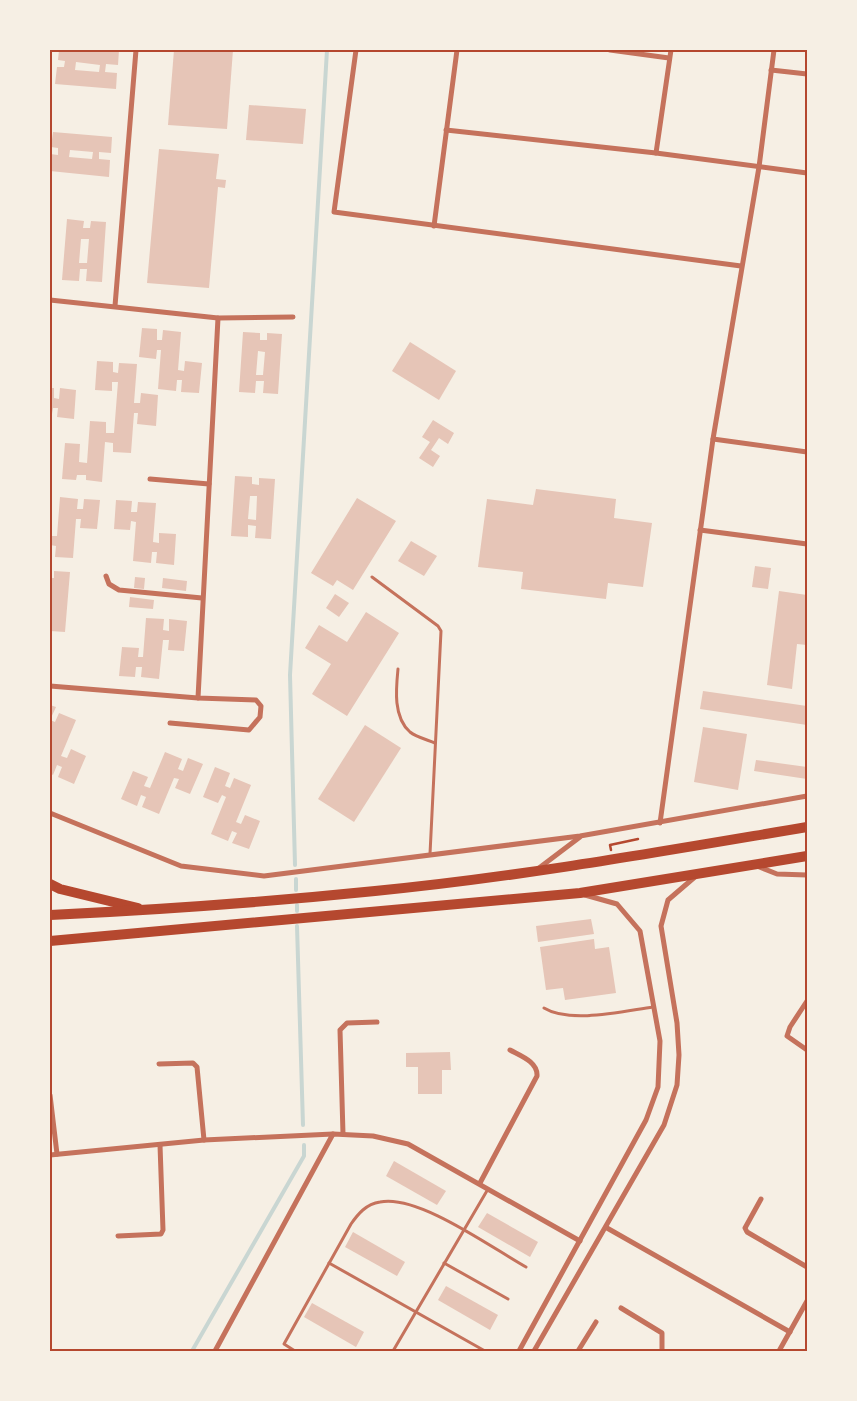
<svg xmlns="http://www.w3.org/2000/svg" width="857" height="1401" viewBox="0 0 857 1401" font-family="Ubuntu,sans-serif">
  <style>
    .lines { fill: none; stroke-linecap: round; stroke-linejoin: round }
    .stream { stroke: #c9d6d2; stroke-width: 4 }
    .building { fill: #e6c5b7; fill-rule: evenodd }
    .path { stroke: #b5482f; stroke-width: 2.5 }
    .service { stroke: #c5725c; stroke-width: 3 }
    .minor { stroke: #c5725c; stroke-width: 5 }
    .primary { stroke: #b5482f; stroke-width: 10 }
    .neatline { fill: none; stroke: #b5482f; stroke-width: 2 }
  </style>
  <rect width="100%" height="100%" fill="#f6efe4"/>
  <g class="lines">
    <g class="stream">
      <path d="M295,865L290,675L327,50"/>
      <path d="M296,879V890"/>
      <path d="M297,905V911"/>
      <path d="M297,926L303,1125"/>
      <path d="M192,1351L304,1156V1145"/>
    </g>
  </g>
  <g class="building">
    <path d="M59,50H119L118,65L106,64L105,72L117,73L116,89L55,84L57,67H64L65,61L58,60ZM76,62L100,65L99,72L75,70Z"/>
    <path d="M174,50H233L227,129L168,125Z"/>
    <path d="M249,105L306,109L303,144L246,140Z"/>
    <path d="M53,132L112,137L111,153L99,152V159L110,160L109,177L50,171V154L58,155V148L51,147ZM70,150L93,152L92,159L69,157Z"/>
    <path d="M159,149L219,154L216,179L226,180L225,188L218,187L209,288L147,283Z"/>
    <path d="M67,219L84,221L83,228H90L91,221L106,222L102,282L86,281L87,269H80L79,281L62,280ZM81,239H89L87,263H79Z"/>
    <path d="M142,328L157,329V340H162L163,330L181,332L178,370L184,371L185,361L202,363L199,393L181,392L182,380H177L176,391L158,389L161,350H157L156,359L139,357Z"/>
    <path d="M243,332L260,333V340H267V333L282,334L278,394L263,393L264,381H256L255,393L239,392ZM258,351L265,352L263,375H256Z"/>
    <path d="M410,342L456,371L439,400L392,371Z"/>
    <path d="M97,361L113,362V372L118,373L119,363L137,364L134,403H140L141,393L158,395L156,426L137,424L138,413H134L131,453L113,452V443L105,442L102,482L86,480V475H77L76,480L62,479L65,443L80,444L79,462L87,463L90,421L106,422V433H114L118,382H112V391L95,390Z"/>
    <path d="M50,388H54V398L59,399L60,388L76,390L74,419L57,417L58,408H53L50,426Z"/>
    <path d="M433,420L454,433L448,444L439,438L431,450L440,456L433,467L419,458L430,442L422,437Z"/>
    <path d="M235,476L252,477V484L259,485V478L275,479L271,539L255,538L256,526L248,525V537L231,536ZM250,496H257L256,520L248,519Z"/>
    <path d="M536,489L616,499L614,518L652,523L643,587L608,583L606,599L521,589L523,572L478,567L487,499L533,505Z"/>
    <path d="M60,497L78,499L77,509H83L84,499L100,500L97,529L80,528L81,519H76L73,558L55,557L56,546L50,545V536H57Z"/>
    <path d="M357,498L396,521L353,590L337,580L333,586L311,573Z"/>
    <path d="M116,500L132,501L131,512H137L138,502L156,503L153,542L159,543V533L176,534L174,565L156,563L157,552H152L151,563L133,561L136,522L131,521L130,530L114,529Z"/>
    <path d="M411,541L437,556L424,576L398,561Z"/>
    <path d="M755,566L771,568L768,589L752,587Z"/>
    <path d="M54,571L70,572L65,632L50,631L52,589H50V578H54Z"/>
    <path d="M135,577L145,578L144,589L134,588Z"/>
    <path d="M163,578L187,581L186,591L162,588Z"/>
    <path d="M779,591L807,595V645L797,644L792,689L767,685Z"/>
    <path d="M335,594L349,603L339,617L326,608Z"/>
    <path d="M130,597L154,600L153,609L129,607Z"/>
    <path d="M366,612L399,633L347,716L312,694L331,664L305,648L319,625L347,642Z"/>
    <path d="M146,618L164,619L163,630L169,631V619L187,621L184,651L168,650L169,640H163L159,679L141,677L142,667H136L135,677L119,676L122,647L139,648L138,657H143Z"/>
    <path d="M703,691L807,706V725L700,709Z"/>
    <path d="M50,705L56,707L50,720L55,722L59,713L76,720L61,756L67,758L71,749L86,756L74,784L58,777L62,767L57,765L53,775L50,773L52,731L50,730Z"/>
    <path d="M365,725L401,748L354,822L318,799Z"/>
    <path d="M703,727L747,734L738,790L694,782Z"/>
    <path d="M165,752L182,759L178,769L183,771L188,758L203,764L190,794L175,788L179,779L174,778L159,814L142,807L146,797L141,795L137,806L121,799L133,771L148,777L144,786L150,788Z"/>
    <path d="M756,760L807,767V779L754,771Z"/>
    <path d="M215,767L230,773L225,786L230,788L234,778L251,785L236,822L241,824L245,815L260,821L249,849L232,843L237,833L232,831L228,841L211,834L226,797L222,795L218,803L203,797Z"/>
    <path d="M591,919L594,934L538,942L536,926Z"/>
    <path d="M594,939L595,949L609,947L616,993L565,1000L563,988L546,990L540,947Z"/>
    <path d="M450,1052L451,1070H442V1094H418V1067H406V1053Z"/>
    <path d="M394,1161L446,1191L437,1205L386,1176Z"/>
    <path d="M487,1213L538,1242L530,1257L478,1227Z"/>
    <path d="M353,1232L405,1262L397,1276L345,1247Z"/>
    <path d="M446,1286L498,1315L490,1330L438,1300Z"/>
    <path d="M312,1303L364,1332L356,1347L304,1317Z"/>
  </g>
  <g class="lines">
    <path class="path" d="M611,850L610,845L638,839"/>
    <g class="service">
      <path d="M372,577L438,626L441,631L430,854"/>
      <path d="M398,669C396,689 393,717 410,732C416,737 428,740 435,743"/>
      <path d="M544,1008C570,1024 624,1011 653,1007"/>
      <path d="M329,1263L485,1351"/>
      <path d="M444,1263L508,1299"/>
      <path d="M295,1351L284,1344L351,1224C358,1214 366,1204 380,1202C418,1194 492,1248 526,1267"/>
      <path d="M393,1351L488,1189"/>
    </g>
    <g class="minor">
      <path d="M356,50L334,212L741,266"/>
      <path d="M610,50L669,58"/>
      <path d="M771,70L807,74"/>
      <path d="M446,130L656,153L807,173"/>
      <path d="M656,153L671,50"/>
      <path d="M434,226L457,50"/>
      <path d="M50,300L218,318L293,317"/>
      <path d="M115,306L136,50"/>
      <path d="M713,439L807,452"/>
      <path d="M150,479L209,484"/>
      <path d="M700,530L807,544"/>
      <path d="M106,576L109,584L119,590L202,598"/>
      <path d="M50,686L198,698L256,700L261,706L260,717L249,730L170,723"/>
      <path d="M198,698L218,318"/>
      <path d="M50,813L181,866L264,876L580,836L807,796"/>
      <path d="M660,823L713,439L759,167L774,50"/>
      <path d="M757,866L777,874L807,875"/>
      <path d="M539,868L580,837"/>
      <path d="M807,1001L790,1027L787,1036L807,1050"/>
      <path d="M159,1064L193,1063L197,1067L204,1140"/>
      <path d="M50,1095L57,1154"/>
      <path d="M343,1134L340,1030L347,1023L377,1022"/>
      <path d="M50,1155L204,1140L333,1134L373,1136L408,1144L580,1241"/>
      <path d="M480,1183L537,1076C538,1062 521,1056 510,1050"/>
      <path d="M761,1199L745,1228L747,1232L807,1267"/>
      <path d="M607,1228L790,1332"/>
      <path d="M118,1236L161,1234L163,1230L160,1145"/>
      <path d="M621,1308L662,1333V1351"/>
      <path d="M215,1351L333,1134"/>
      <path d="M519,1351L646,1120L658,1087L660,1041L640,931L617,904L585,895"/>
      <path d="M534,1351L664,1125L677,1085L679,1055L677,1023L661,926L668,900L696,876"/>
      <path d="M578,1351L596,1322"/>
      <path d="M779,1351L807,1301"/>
    </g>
    <g class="primary">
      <path d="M50,884L60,889L138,908"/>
      <path d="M50,915C158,910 267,902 375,891C519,877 664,851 807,827"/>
      <path d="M50,941L580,893L807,856"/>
    </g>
  </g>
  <rect width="857" height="1401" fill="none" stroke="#f6efe4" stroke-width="102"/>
  <rect x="51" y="51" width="755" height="1299" class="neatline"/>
</svg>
